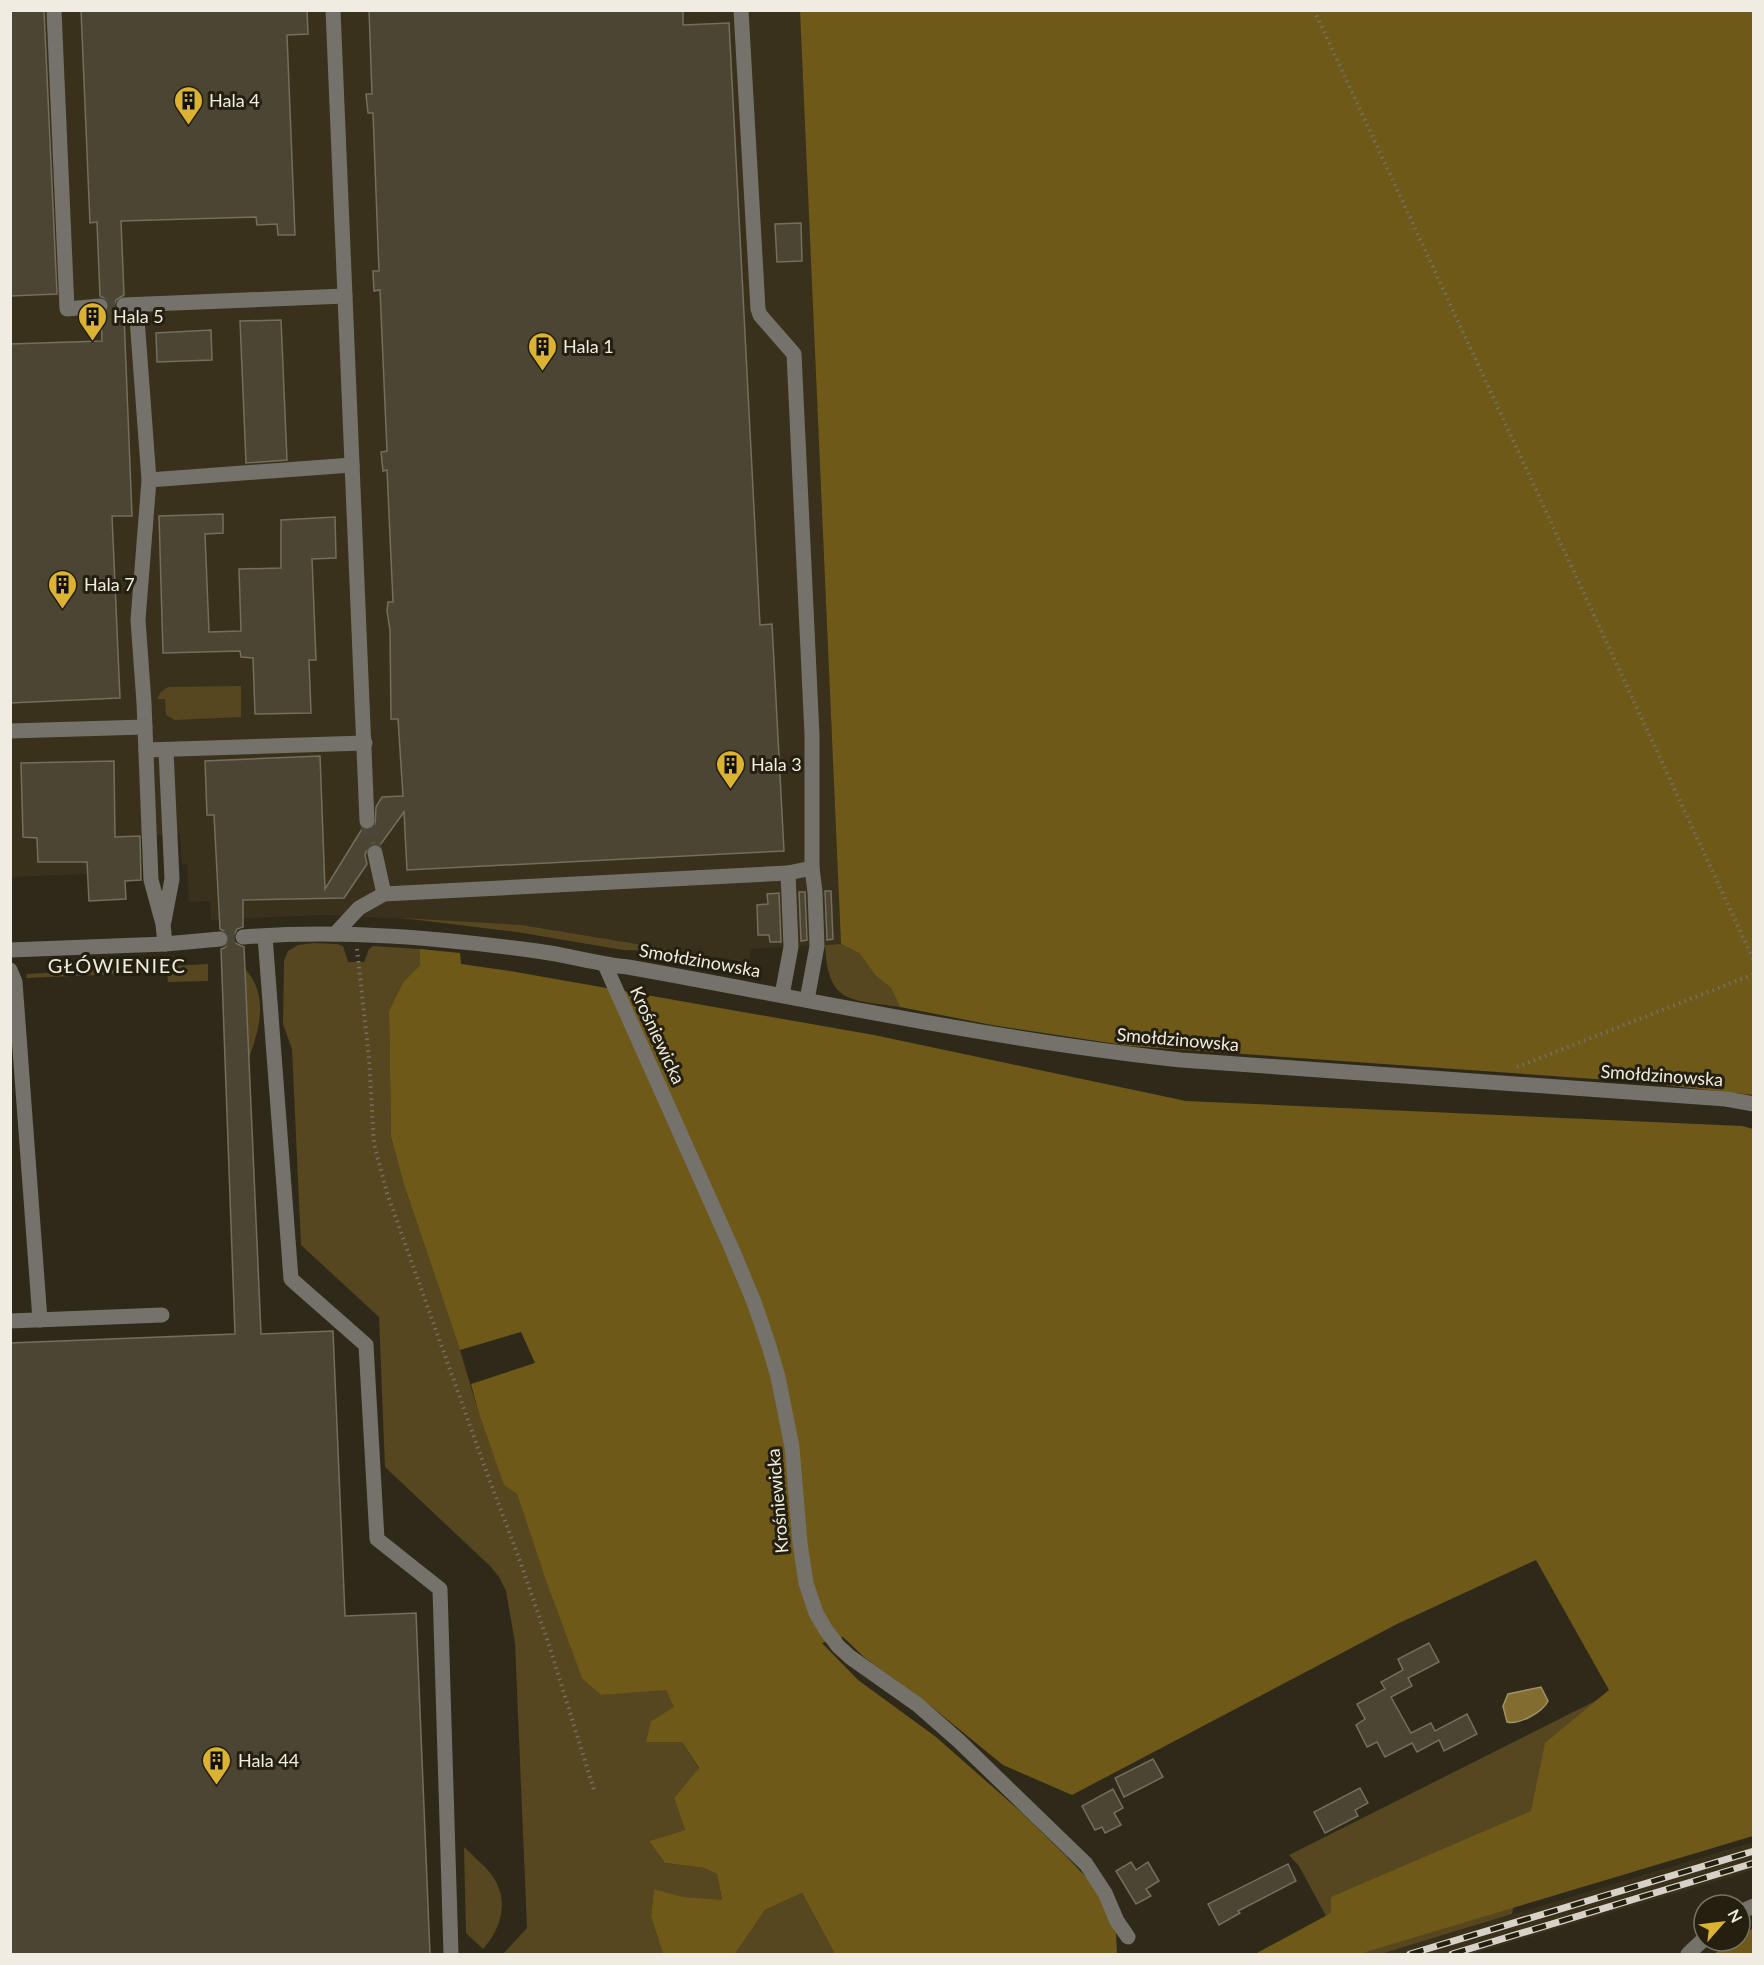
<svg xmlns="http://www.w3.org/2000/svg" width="1764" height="1965" viewBox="0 0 1764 1965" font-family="Lato,sans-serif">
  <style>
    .built { fill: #39311b }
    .green { fill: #564720 }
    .forest { fill: #6e5919 }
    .water { fill: #826c2f; stroke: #a39265; stroke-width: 1.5 }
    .building { fill: #4b4534; stroke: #756e5d; stroke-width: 1.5 }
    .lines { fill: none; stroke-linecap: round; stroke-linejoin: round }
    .minor-tunnel { stroke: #4c4638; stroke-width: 15; stroke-dasharray: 15 8; stroke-linecap: butt }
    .path { stroke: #767063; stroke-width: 4; stroke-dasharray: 1.5 4.5; stroke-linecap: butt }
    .minor { stroke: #75726b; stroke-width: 15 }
    .rail-casing { stroke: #d6d2c7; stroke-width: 7 }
    .rail { stroke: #251f10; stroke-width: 4.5; stroke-dasharray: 14; stroke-linecap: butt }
    .labels { text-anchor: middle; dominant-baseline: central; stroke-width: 6; stroke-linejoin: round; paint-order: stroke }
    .poi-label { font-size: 18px; fill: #f0ece2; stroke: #251f10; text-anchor: start }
    .street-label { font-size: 18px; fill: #f0ece2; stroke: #251f10 }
    .neighbourhood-label { font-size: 20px; letter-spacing: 1.5px; fill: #f0ece2; stroke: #251f10 }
  </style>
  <rect width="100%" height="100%" fill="#2f291a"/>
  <g class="built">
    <path d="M10,11H800L841,944L750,949V963L522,925L325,915L211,920L210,901L189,902L187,864H182L180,834L135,836L124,858L126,899L89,901L87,874L11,877Z"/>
    <path d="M1753,1842V1870L1472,1954H1381Z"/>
  </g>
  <g class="green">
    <path d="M241,686V717L175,720L166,715L165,699H157L161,692L168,687Z"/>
    <path d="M402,918L522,925L679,951L623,950L517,932Z"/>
    <path d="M314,943L337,944L343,946L348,962H364L369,949L373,946L420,949V965L403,982L389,1011L391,1137L404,1185L460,1350L479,1414L504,1484L517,1494L543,1572L601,1695L666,1689L675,1707L651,1721L682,1742L699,1769L674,1798L685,1830L649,1841L665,1863L704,1868L717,1874L722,1901L684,1897L654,1889L651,1917L663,1954H503L527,1928L515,1643L506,1591L499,1577L491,1567L385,1467L379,1317L301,1245L292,1049L283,1024L284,961L288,951L298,945Z"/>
    <path d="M841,944L859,953L876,976L891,988L900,1007C850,999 828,1005 825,945Z"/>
    <path d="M208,964V981L168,982L167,972L26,978L27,974Z"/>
    <path d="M245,968C248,973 253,978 255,984C266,1007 257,1036 249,1058Z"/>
    <path d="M1611,1693L1531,1811L1512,1914L1381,1954H1257L1327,1918L1299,1866L1289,1855Z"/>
    <path d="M464,1847C473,1856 483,1864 491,1874C510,1899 502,1928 483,1949L466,1933Z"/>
    <path d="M802,1893L835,1954H735L765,1910Z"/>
  </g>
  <g class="forest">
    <path d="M800,11H1753V1095L1637,1082L1130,1046L992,1025L900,1007L891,988L876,976L859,953L841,944Z"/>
    <path d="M420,949L460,953L461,964L510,971L874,1035L1186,1101L1742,1126L1753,1129V1836L1359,1954H1255L1331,1913V1897L1531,1811L1545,1743L1609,1690L1536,1560L1397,1624L1072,1795L1003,1765L932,1707L864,1657L843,1637L822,1643L858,1680L936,1737L1020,1811L1066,1856L1099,1891L1116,1932L1117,1954H835L802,1893L765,1910L735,1954H663L651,1917L654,1889L684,1897L722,1900L717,1874L704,1868L665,1863L649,1841L685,1830L674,1798L699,1768L682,1742H646L651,1721L674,1707L666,1690L601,1695L582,1678L543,1572L517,1494L504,1485L479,1414L471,1384L535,1363L521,1332L460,1350L404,1185L391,1137L389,1011L403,982L420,965Z"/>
    <path d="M1753,1928V1954H1714L1733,1941H1740V1937Z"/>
  </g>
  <path class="water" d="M1541,1687L1548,1701C1543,1712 1519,1725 1507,1722L1503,1706L1508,1694Z"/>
  <g class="building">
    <path d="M10,10H44L57,294L10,296Z"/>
    <path d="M81,10H307L308,34L287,35L295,235H278L277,224L257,225L256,217L121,221L124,295L116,300L114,306L119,313L124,315L132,516H112L120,698L10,703V344L102,341L101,316L106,314L110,306L108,300L100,296L97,222L90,223Z"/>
    <path d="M369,10H683V25L729,23L760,625L772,624L784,851L407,870L404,812L380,845L374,843L368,846L365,855L367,864L344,898L243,900V927L237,929L233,937L235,943L244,947L261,1334L333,1331L345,1616L416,1613L430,1954H10V1343L235,1334L221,949L226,947L230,939L228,933L220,929L214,815H207L205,761L320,756L325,889L362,829L368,831L375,826L376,807L382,797L403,796L398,719H391L390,630L387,611L388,602H393L387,470L383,471L381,452L387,451L380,290L374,291L373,271H379L373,113H368L366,94H372Z"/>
    <path d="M801,223L802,261L777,262L775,224Z"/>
    <path d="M281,320L287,460L246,463L240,321Z"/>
    <path d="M211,330L212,360L157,362L156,333Z"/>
    <path d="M223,514V533L205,534L209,632L241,631L239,569L281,568V520L335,517L336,558L312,559L316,660H309L311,713L255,714L253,658L241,657L240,651L163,653L159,516Z"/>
    <path d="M114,761L115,837L140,836L141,880L125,881L126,899L89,901L87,862H38L37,838L23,837L21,763Z"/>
    <path d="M825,891H831L833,939L827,940Z"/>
    <path d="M799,892H805L807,940L801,941Z"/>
    <path d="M779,893L781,942H770L769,935H758L757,905L768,904L767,894Z"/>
    <path d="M1429,1643L1439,1662L1408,1678L1412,1686L1391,1697L1411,1733L1431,1723L1435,1731L1467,1714L1477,1734L1444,1751L1439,1740L1417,1752L1412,1743L1385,1757L1377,1742L1367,1747L1356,1725L1365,1719L1357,1704L1385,1689L1381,1682L1403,1670L1398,1659Z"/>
    <path d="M1153,1759L1163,1777L1124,1797L1115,1778Z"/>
    <path d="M1360,1788L1368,1803L1355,1810L1358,1816L1325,1833L1314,1812Z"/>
    <path d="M1113,1789L1123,1808L1114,1813L1121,1825L1105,1833L1102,1827L1095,1830L1082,1806Z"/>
    <path d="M1131,1862L1136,1870L1148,1862L1159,1881L1146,1889L1151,1896L1136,1904L1116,1871Z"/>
    <path d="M1288,1864L1296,1881L1238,1911L1240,1913L1219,1925L1208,1904Z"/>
  </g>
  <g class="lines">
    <g class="minor-tunnel">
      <path d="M100,306L124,305"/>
      <path d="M367,821L375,853"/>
      <path d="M220,939L243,937"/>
    </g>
    <g class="path">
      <path d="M1314,10L1754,961"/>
      <path d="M357,949L369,1058L374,1144L387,1193L484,1465L520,1561L549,1645L594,1790"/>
      <path d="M1517,1067L1754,974"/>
    </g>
    <g class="minor">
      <path d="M54,10L67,309L100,306"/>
      <path d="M333,10L367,821"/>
      <path d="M741,10L758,309L760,315L794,354L812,735V868L815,892L817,946L807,1000"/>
      <path d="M124,305L345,296"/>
      <path d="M136,305L149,480L138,620L144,703L151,880L163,924L165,944"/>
      <path d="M149,480L352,465"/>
      <path d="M10,731L145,727"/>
      <path d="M146,750L365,743"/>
      <path d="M375,853L384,894L788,873L812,868"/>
      <path d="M164,921L172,879L166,751"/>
      <path d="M335,934L359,908L384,894"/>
      <path d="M265,936L291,1279L366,1345L377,1539L440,1589L451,1954"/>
      <path d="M243,937C342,929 439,938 537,951C568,955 597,964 628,967C812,1000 995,1040 1181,1060L1726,1099L1754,1104"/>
      <path d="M10,950L165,944L220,939"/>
      <path d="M605,965L731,1247L754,1302L769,1346L778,1377L792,1447L800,1543L806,1583L816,1613L826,1630L838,1646L850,1657L918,1705L959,1741L1086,1864L1105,1893L1117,1921L1128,1937"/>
      <path d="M10,970L15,982L40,1320"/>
      <path d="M782,995L791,947L788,873"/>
      <path d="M10,1321L162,1315"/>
      <path d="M1740,1912L1754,1906"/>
      <path d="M1688,1954L1704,1939"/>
    </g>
    <defs>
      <g id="rail">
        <path d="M1410,1954L1754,1851"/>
        <path d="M1452,1954L1754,1863"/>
      </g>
    </defs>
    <use href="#rail" class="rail-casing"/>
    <use href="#rail" class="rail"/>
  </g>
  <defs>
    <symbol id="building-pin" viewBox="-11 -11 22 30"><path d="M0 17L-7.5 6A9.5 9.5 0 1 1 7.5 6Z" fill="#dcb233" stroke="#251f10"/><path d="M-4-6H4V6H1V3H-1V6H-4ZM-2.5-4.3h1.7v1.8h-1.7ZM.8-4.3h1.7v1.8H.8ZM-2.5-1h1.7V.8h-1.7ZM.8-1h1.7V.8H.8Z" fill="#111"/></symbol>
  </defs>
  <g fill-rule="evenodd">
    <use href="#building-pin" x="172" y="84" width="33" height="45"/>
    <use href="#building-pin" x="76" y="300" width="33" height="45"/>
    <use href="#building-pin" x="526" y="330" width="33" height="45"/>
    <use href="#building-pin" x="46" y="568" width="33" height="45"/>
    <use href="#building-pin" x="714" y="748" width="33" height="45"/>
    <use href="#building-pin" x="200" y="1744" width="33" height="45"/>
  </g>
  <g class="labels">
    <g class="poi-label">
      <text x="209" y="100">Hala 4</text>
      <text x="113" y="316">Hala 5</text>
      <text x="563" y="346">Hala 1</text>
      <text x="84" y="584">Hala 7</text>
      <text x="751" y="764">Hala 3</text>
      <text x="238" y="1760">Hala 44</text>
    </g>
    <g class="street-label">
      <text transform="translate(700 960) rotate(10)">Smołdzinowska</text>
      <text transform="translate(658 1035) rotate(65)">Krośniewicka</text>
      <text transform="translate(1178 1039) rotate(5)">Smołdzinowska</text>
      <text transform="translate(1662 1075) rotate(4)">Smołdzinowska</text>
      <text transform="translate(777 1501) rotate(-95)">Krośniewicka</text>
    </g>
    <g class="neighbourhood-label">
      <text x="117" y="965">GŁÓWIENIEC</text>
    </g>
  </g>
  <rect width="1764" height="1965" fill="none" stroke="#f0ece2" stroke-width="24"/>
  <g transform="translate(1722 1923) rotate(62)"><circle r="28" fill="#251f10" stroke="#767164" stroke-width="1.5"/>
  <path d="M0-4.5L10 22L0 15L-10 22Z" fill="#dcb233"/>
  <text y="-9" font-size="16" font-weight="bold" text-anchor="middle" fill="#f0ece2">N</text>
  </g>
</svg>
